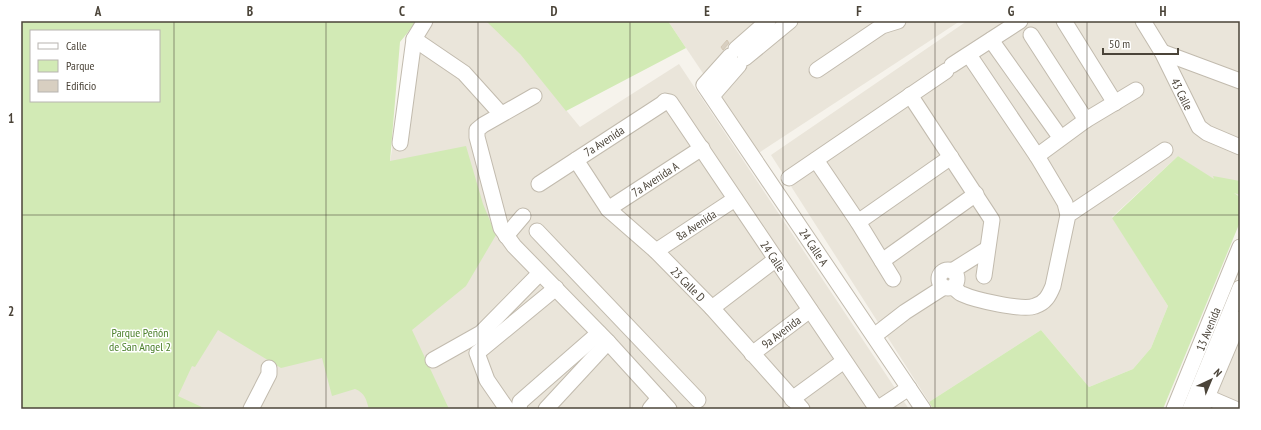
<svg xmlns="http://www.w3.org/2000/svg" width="1261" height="430" viewBox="0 0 1261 430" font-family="'PT Sans Narrow',sans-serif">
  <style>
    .residential { fill: #eae5da }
    .green { fill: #d2eab5; fill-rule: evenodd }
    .building { fill: #d8cfc1; stroke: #d3c7b4 }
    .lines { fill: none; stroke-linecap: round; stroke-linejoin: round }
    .minor-casing { stroke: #c2bbae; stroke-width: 17 }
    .minor { stroke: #fff; stroke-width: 15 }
    .grid { fill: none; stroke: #4b4439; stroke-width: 1; stroke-opacity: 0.55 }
    .labels { text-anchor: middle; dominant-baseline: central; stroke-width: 3; stroke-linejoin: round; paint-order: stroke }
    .street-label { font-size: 12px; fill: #4b4439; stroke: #fff }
    .park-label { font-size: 12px; fill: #4a7f2a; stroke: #fff }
    .neatline { fill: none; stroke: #4b4439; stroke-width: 1.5 }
    .grid-label { font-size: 13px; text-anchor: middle; font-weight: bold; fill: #4b4439 }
  </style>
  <rect width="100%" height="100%" fill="#f6f3ec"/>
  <g class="residential">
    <path d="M413,21H493L580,127L679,64L909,409H148L116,311L390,162Z"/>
    <path d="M668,21H960L757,154Z"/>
    <path d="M967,21H1240V197L1178,156L1112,217L1168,306L1151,348L1133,369L1089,387L1041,330L929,402L771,155Z"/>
    <path d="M1240,301V409H1194Z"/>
  </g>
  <g class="green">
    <path d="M21,21H417L400,42L390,161L466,146L483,204L496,235L466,286L412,330L449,409H369C366,399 365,393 355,389L332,396L322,358L281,368L218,330L195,367L192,366L178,396L206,409H21ZM31,31H159V101H31Z"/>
    <path d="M486,21H668L686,48L566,111L520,54Z"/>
    <path d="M1178,156L1214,179L1213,176L1240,181V195L1234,193L1240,197V222L1163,409H933L929,402L1041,330L1089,387L1133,369L1151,348L1168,306L1112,218Z"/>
  </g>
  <path class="building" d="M727,40L729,43L723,50L721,47Z"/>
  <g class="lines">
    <defs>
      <g id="minor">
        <path d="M1064,21L1115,103"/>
        <path d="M1143,21L1162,52L1199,127L1207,133L1240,147"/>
        <path d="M1031,35L1086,120"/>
        <path d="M414,39L464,73L501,114"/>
        <path d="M991,40L1060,137"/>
        <path d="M736,49L768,21"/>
        <path d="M1162,52L1240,81"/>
        <path d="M969,55L1037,156L1065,203L1068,215"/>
        <path d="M730,56L704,85L923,409"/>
        <path d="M745,58L790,21"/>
        <path d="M952,65L1020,21"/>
        <path d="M817,70L882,26L898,21"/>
        <path d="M910,95L992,220L984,276"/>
        <path d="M534,96L483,125L477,130V137L501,228L514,246L608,342L669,409"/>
        <path d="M712,96L739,65"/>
        <path d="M400,143L414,39L425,21"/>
        <path d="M1037,156L1086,120L1136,90"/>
        <path d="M576,160L608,209L656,251L712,308L802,409"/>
        <path d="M816,160L858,222L893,279"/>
        <path d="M789,178L946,71"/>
        <path d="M539,184L662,104L665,101L670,102L877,409"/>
        <path d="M608,209L702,148"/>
        <path d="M858,222L951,157"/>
        <path d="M537,231L698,400"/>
        <path d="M506,236L523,216"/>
        <path d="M656,251L735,199"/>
        <path d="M882,261L976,194"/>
        <circle cx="948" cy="279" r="9"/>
        <path d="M952,271L987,249"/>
        <path d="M953,287C956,289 959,293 962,294C975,300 1023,311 1035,306C1045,303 1049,296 1053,286L1068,215L1165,150"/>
        <path d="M712,308L775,260"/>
        <path d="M874,336L905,312L944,287"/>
        <path d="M752,354L810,310"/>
        <path d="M433,360L481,333L540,273"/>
        <path d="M1207,397L1235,409"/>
        <path d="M792,399L844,361"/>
        <path d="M251,409L269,374V368"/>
        <path d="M507,409L487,380L477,353L556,288"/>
        <path d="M519,409L520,402L528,395L599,333"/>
        <path d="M546,409L608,342"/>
        <path d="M650,409L659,398"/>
        <path d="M877,409L909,388"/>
        <path d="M1174,409L1240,247"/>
        <path d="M1190,409L1240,288"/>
        <path d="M1202,409L1240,319"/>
      </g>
    </defs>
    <use href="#minor" class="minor-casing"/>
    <use href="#minor" class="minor"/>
  </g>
  <path class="grid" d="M174,21V409M326,21V409M478,21V409M630,21V409M783,21V409M935,21V409M1087,21V409M21,215H1240"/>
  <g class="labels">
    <g class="street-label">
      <text transform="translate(1182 94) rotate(64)">43 Calle</text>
      <text transform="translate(604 141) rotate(-33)">7a Avenida</text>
      <text transform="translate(655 179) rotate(-33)">7a Avenida A</text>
      <text transform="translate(696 225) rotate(-33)">8a Avenida</text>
      <text transform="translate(814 247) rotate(56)">24 Calle A</text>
      <text transform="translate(773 256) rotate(56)">24 Calle</text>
      <text transform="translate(688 284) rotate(45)">23 Calle D</text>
      <text transform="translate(1208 329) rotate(-68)">13 Avenida</text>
      <text transform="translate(781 332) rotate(-37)">9a Avenida</text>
    </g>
    <g class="park-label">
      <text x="140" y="332">Parque Peñón<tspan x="140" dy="14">de San Angel 2</tspan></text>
    </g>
  </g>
  <rect width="1261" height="430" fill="none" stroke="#ffffff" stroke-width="44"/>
  <rect x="30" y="30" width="130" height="72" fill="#ffffff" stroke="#b7b4b0"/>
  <rect x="38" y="43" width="20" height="6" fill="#ffffff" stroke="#b7b4b0"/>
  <text x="66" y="50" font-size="12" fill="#4b4439">Calle</text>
  <rect x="38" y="60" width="20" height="12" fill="#d2eab5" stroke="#b7b4b0"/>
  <text x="66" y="70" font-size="12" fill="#4b4439">Parque</text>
  <rect x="38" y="80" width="20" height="12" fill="#d8cfc1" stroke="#b7b4b0"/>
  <text x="66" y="90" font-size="12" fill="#4b4439">Edificio</text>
  <g transform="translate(1211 380) rotate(44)" stroke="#ffffff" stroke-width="3" paint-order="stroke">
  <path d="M0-3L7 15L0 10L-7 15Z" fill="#4b4439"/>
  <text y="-6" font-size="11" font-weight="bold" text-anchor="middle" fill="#4b4439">N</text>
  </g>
  <path d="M1103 48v6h75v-6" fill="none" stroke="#4b4439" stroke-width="2"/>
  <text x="1109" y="48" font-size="12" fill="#4b4439" stroke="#ffffff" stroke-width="3" paint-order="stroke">50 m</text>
  <rect x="22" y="22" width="1217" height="386" class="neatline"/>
  <g class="grid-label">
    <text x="98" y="16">A</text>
    <text x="250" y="16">B</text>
    <text x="402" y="16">C</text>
    <text x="554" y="16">D</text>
    <text x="707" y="16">E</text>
    <text x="859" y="16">F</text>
    <text x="1011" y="16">G</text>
    <text x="1163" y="16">H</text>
    <text x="11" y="123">1</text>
    <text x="11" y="316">2</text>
  </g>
</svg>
